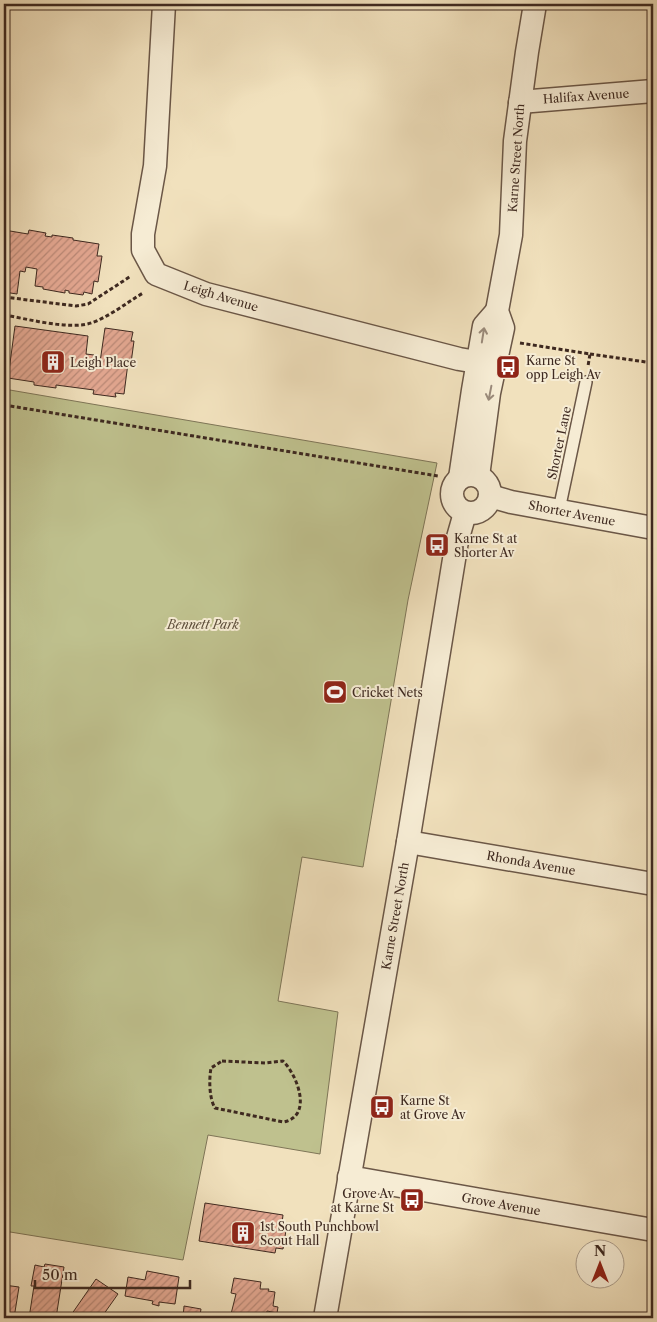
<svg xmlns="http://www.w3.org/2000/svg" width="657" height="1322" viewBox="0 0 657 1322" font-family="'Libre Caslon Text',serif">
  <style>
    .green { fill: #bfc18e; stroke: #7e7557 }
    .building { fill: url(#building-hatch); stroke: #3e2920 }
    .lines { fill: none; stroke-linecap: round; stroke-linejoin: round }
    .service-casing { stroke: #6b5747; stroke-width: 14 }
    .minor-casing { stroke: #6b5747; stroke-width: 25 }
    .path { stroke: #3e2920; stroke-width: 3; stroke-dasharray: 4 2.5; stroke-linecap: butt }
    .service { stroke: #f6ecd4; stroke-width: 11 }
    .minor { stroke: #f6ecd4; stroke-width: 22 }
    .oneway { stroke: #9a8a7a }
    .labels { text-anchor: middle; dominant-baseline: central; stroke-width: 4; stroke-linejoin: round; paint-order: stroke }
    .street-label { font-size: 12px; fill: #3e2920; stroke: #f6ecd4 }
    .poi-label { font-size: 12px; fill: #3e2920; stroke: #f6ecd4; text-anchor: start }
    .park-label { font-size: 12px; font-style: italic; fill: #5e4f3c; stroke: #f6ecd4 }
  </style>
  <defs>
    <pattern id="building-hatch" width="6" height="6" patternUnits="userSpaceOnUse" patternTransform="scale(1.25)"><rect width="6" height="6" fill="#e4a892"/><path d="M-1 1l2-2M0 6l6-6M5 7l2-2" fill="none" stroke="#ba8977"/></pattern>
  </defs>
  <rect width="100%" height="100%" fill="#f1e1bd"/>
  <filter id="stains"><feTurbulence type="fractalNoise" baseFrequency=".004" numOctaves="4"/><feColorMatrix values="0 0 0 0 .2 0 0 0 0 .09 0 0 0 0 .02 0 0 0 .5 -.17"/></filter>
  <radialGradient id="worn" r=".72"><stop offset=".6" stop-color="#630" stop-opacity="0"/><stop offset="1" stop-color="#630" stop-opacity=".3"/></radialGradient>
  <path class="green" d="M4,389L437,463L408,600L363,867L302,857L278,1001L338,1012L320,1154L208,1135L183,1260L4,1231Z"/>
  <g class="building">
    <path d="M4,230L28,234L29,230L46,233L45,236L52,237V235L73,238V240L99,244L97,256H102L98,282L94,281L92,294L84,292L83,295L69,293V291L65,290V293L43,289V287L35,286L37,269L26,267L25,272L20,271L17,294L4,292Z"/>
    <path d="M15,326L88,336L86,354L94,355L93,361L100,362L105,328L133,332L131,341H134L131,363H128L124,394L115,393L116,397L93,394L94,390L56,385V388L34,385V382L8,378Z"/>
    <path d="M205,1203L283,1215L282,1223L287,1224L283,1249L276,1248L275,1253L199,1241Z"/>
    <path d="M45,1264L64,1267L56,1318H29L34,1286H31L35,1265L44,1267Z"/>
    <path d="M147,1271L179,1277L175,1304L159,1302V1306L152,1304L153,1301L125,1296L128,1277L145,1280Z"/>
    <path d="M234,1278L261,1282L260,1289H269L268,1291L275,1292L273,1306L278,1307L277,1313L267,1311L266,1318H230L236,1294L231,1293Z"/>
    <path d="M96,1279L118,1294L101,1318H69Z"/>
    <path d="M4,1285L19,1287L14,1318H4Z"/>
    <path d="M184,1306L201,1309L200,1315L213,1317V1318H183Z"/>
  </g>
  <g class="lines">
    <defs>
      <path id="service" d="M559,510L586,382"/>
      <g id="minor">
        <path d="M164,4L155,166L143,234V250L156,274L206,294L459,359L495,365"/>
        <path d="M520,102L653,91"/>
        <circle cx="471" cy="494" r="19"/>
        <path d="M478,476L489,393L503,328L497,311L511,235L515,141L527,52L535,4"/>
        <path d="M460,478L473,390L484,326L497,311"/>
        <path d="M490,496L511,502L653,528"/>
        <path d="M408,842L653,884"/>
        <path d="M349,1177L653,1230"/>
        <path d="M325,1318L408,842L457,541L465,513"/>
      </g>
    </defs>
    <use href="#service" class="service-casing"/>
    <use href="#minor" class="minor-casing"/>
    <g class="path">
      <path d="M4,297L76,306L88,304L131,276"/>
      <path d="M4,315C28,319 57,327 81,325C100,324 126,303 143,293"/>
      <path d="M520,343L590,354L588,366"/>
      <path d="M590,354L646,362L653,360"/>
      <path d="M4,405L438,476"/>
      <path d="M222,1061L265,1063L283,1061C298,1076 313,1117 283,1122L215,1108C209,1098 209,1079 211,1068Z"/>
    </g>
    <use href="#service" class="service"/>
    <use href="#minor" class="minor"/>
  </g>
  <defs><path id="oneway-shaft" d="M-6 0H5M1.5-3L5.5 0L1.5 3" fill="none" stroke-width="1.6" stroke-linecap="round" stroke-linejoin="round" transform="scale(1.25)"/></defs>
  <g class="oneway">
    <use href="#oneway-shaft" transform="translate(483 335) rotate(-81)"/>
    <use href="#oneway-shaft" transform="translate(490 393) rotate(101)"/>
  </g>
  <defs>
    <symbol id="building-square" viewBox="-11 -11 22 22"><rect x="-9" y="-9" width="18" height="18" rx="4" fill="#8f2418" stroke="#f6ecd4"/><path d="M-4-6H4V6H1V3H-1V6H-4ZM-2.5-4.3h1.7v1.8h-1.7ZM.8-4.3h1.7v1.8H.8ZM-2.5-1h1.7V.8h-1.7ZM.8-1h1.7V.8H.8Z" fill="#fff"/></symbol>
    <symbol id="bus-square" viewBox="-11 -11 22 22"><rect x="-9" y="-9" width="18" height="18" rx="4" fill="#8f2418" stroke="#f6ecd4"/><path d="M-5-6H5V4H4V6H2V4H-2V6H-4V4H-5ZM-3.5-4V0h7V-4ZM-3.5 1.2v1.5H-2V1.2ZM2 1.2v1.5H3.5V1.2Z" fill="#fff"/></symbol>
    <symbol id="stadium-square" viewBox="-11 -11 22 22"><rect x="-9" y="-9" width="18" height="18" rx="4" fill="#8f2418" stroke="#f6ecd4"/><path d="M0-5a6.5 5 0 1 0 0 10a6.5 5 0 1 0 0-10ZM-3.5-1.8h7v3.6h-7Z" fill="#fff"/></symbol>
  </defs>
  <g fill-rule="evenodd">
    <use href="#building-square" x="39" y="348" width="28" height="28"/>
    <use href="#bus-square" x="494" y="353" width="28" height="28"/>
    <use href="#bus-square" x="423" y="531" width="28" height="28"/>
    <use href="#stadium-square" x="321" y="678" width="28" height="28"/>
    <use href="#bus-square" x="368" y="1093" width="28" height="28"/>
    <use href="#bus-square" x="398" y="1186" width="28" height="28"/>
    <use href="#building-square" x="229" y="1219" width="28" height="28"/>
  </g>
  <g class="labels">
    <g class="street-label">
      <text transform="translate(586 96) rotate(-4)">Halifax Avenue</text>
      <text transform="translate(516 158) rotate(-86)">Karne Street North</text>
      <text transform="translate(221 296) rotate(17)">Leigh Avenue</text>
      <text transform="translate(559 443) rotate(-78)">Shorter Lane</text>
      <text transform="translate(572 513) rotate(11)">Shorter Avenue</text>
      <text transform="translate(531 863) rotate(10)">Rhonda Avenue</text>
      <text transform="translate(395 916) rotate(-80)">Karne Street North</text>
      <text transform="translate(501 1204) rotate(10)">Grove Avenue</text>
    </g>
    <g class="poi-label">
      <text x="526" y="360">Karne St<tspan x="526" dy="14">opp Leigh Av</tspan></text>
      <text x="70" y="362">Leigh Place</text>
      <text x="454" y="538">Karne St at<tspan x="454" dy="14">Shorter Av</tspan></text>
      <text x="352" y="692">Cricket Nets</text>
      <text x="400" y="1100">Karne St<tspan x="400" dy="14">at Grove Av</tspan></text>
      <text x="394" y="1193" text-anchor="end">Grove Av<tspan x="394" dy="14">at Karne St</tspan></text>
      <text x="260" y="1226">1st South Punchbowl<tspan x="260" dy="14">Scout Hall</tspan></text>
    </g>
    <g class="park-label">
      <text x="203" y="624">Bennett Park</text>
    </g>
  </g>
  <rect width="657" height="1322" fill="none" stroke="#f1e1bd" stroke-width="20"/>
  <rect x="5" y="5" width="647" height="1312" fill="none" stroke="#3e2920" stroke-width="2.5"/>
  <rect x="10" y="10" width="637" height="1302" fill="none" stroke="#3e2920"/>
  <g transform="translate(600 1264)"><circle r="24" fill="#f6ecd4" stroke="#ac9e8c"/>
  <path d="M0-4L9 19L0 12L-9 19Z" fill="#8f2418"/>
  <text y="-8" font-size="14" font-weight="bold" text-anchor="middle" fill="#3e2920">N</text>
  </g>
  <path d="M35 1280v8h155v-8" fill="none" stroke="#3e2920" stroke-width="2.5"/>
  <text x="42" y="1280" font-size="15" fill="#3e2920" stroke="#f6ecd4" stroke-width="4" paint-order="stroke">50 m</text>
  <rect width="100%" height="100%" filter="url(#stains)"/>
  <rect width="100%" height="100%" fill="url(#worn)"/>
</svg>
